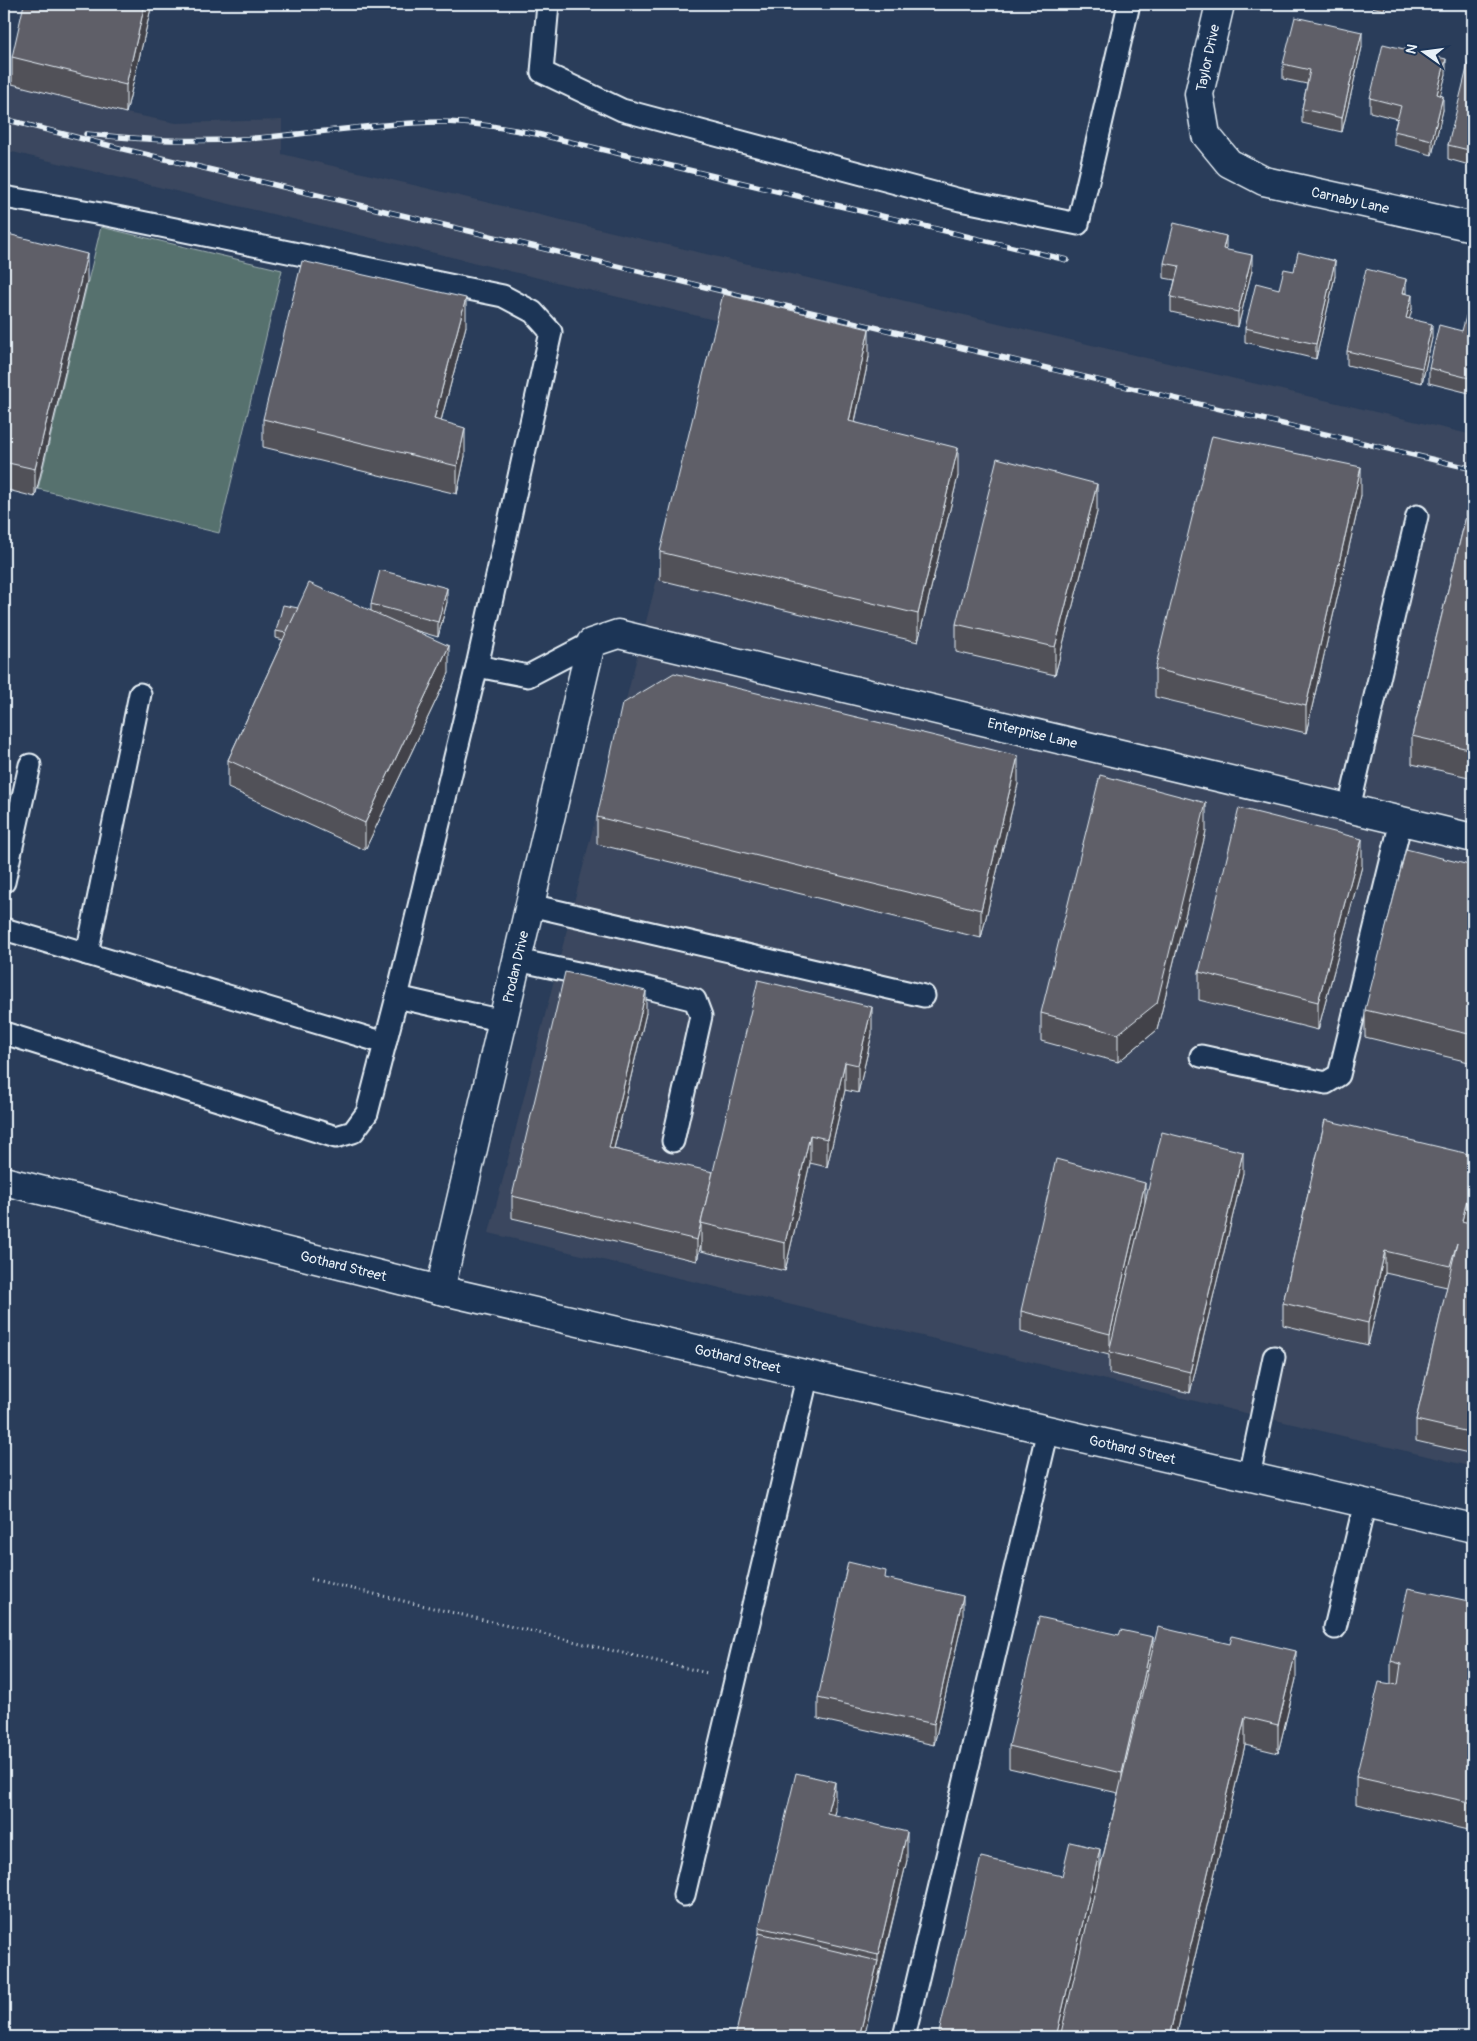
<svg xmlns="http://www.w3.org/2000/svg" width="1477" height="2041" viewBox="0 0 1477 2041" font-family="Pangolin,sans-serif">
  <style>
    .built { fill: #3a475e }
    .green { fill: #57716e; stroke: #a0b1b3 }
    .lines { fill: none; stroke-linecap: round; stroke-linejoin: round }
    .service-casing { stroke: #e8f1f8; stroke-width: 25 }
    .minor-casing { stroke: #e8f1f8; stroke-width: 31 }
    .tertiary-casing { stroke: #e8f1f8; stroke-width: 31 }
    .path { stroke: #e8f1f8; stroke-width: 3; stroke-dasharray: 1 4; stroke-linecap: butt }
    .service { stroke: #1d3557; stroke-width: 21 }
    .minor { stroke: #1d3557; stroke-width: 28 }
    .tertiary { stroke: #1d3557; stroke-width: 28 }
    .rail-casing { stroke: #e8f1f8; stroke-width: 5.5 }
    .rail { stroke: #1d3557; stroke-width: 4; stroke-dasharray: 11; stroke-linecap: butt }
    .wall { fill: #515159; stroke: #e8f1f8 }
    .shaded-wall { fill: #424249; stroke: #e8f1f8 }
    .building { fill: #5e5e68; stroke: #e8f1f8 }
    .labels { text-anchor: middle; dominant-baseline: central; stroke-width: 5; stroke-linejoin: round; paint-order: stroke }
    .street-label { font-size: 14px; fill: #e8f1f8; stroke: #1d3557 }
  </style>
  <rect width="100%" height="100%" fill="#2a3d5a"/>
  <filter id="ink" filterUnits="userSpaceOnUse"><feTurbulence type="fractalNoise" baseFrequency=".02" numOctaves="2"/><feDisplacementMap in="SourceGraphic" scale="10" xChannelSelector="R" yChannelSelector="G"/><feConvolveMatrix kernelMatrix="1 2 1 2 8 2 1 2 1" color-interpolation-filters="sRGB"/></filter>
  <g filter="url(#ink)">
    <path class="built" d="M4,82L126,113L176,123L282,120V154L1473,435V1467L489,1233L723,322L4,150Z"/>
    <path class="green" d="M101,227L282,270L219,533L38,489Z"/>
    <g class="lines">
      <defs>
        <g id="service">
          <path d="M548,4L542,72L622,110L960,200L1078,224L1129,4"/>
          <path d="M4,197L107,215L503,296L533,312L551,332L477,666L397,997"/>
          <path d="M477,666L528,676L591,643"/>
          <path d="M1349,808L1417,516"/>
          <path d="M4,882L30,765"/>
          <path d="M530,905L924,996"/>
          <path d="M4,929L385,1043"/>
          <path d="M87,954L140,694"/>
          <path d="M517,960L648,988L695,1000L701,1016L673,1141"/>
          <path d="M4,1033L336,1137L353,1132L367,1113L397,997L503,1021"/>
          <path d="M1201,1056L1326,1083L1339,1075L1401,821"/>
          <path d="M1249,1476L1274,1357"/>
          <path d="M1335,1628L1365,1503"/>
          <path d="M684,1895L808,1374"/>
          <path d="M904,2037L1048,1430"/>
        </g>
        <g id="minor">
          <path id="s1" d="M1220,4L1199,94L1206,135L1229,163L1264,181L1473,227"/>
          <path id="s2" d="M440,1290L591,643L618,634L1473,838"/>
        </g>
        <g id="tertiary">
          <path id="s3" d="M4,1181L440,1290L1473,1528"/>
        </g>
      </defs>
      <use href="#service" class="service-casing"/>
      <use href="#minor" class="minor-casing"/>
      <use href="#tertiary" class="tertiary-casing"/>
      <path class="path" d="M311,1579L707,1673"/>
      <use href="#service" class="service"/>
      <use href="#minor" class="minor"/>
      <use href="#tertiary" class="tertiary"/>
      <defs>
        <g id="rail">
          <path d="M4,119L119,148L1473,469"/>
          <path d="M86,134C138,139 190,143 242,139C307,135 373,123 439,122C472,122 504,128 537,134L1067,260"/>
        </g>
      </defs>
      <use href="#rail" class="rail-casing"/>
      <use href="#rail" class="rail"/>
    </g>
    <g class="wall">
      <path d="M152,4L126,113L12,84V57Z"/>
      <path d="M1359,4H1386L1384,10Z"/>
      <path d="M1473,4V31L1469,30V9Z"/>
      <path d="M1362,47L1342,132L1302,123V109L1307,84L1283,79V64Z"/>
      <path d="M1473,57V166L1448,159V145Z"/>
      <path d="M1446,74L1440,95L1443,110L1432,155L1394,145V131L1397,119L1370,112V98Z"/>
      <path d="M4,233L87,281L35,497L4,489Z"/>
      <path d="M1226,249L1252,270L1238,327L1171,312V297L1175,280L1164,278V263Z"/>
      <path d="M1294,271L1335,276L1316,359L1245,342V328Z"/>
      <path d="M1406,293L1412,309L1409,318L1432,338L1422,383L1347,365V351Z"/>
      <path d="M1473,311V394L1429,383V368L1462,331Z"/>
      <path d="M466,326L441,421L465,456L457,494L263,447V419Z"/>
      <path d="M869,357L855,422L958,476L918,642L660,580V552Z"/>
      <path d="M1473,488V778L1412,764V736Z"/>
      <path d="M1361,495L1306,733L1155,697V669Z"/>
      <path d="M1097,512L1055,675L956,652V624Z"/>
      <path d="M447,602L438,637L414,630L449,673L365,850L228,788V760L283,640L276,638V631L298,608L371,611V604Z"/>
      <path d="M1018,784L981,938L597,844V817Z"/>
      <path d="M1206,831L1157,1030L1118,1062L1041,1041V1013Z"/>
      <path d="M1362,866L1318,1030L1199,1000V972Z"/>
      <path d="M1473,866V1063L1365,1037V1010Z"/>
      <path d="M646,1013L614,1149L713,1175L872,1034L858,1093L845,1090L827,1167L810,1163L785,1271L701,1251V1243L697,1261L512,1218V1196Z"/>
      <path d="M1325,1120L1467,1222L1473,1224V1454L1416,1441V1420L1447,1287L1385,1273L1368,1345L1283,1325V1303Z"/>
      <path d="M1243,1173L1190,1393L1109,1373V1355L1021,1332V1311L1145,1204Z"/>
      <path d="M886,1579L963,1618L934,1745L818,1719V1698Z"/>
      <path d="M1473,1602V1831L1356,1804V1777L1391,1684V1661Z"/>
      <path d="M1119,1635L1153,1646L1296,1679L1278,1753L1245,1745L1176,2037L1062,1876L1100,1869L1118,1793L1009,1768V1746Z"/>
      <path d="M835,1810L834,1815L907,1860L878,1983L759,1933V1927Z"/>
    </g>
    <g class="shaded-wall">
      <path d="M145,4H152L126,113V85Z"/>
      <path d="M1362,32V47L1342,132V118Z"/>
      <path d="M1446,59V74L1437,108V94Z"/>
      <path d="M1443,96V110L1432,155V140Z"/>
      <path d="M1226,236V250L1223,249Z"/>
      <path d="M87,254V281L35,497V469Z"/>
      <path d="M1252,255V270L1238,327V312Z"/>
      <path d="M1335,261V276L1316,359V344Z"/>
      <path d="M1406,279V293H1403Z"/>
      <path d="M1412,295V309L1406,332V318Z"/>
      <path d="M466,298V326L434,447V419Z"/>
      <path d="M1432,324V338L1422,383V368Z"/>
      <path d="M869,329V357L849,448V421Z"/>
      <path d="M465,428V456L457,494V466Z"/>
      <path d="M958,448V476L918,642V614Z"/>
      <path d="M1361,467V495L1306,733V706Z"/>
      <path d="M1097,484V512L1055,675V647Z"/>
      <path d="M447,588V602L438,637V622Z"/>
      <path d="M449,646V673L365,850V823Z"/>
      <path d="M1018,756V784L981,938V910Z"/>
      <path d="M1206,803V831L1157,1030L1118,1062V1034Z"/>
      <path d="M1362,839V866L1318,1030V1002Z"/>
      <path d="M646,991V1013L609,1169V1148Z"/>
      <path d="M872,1007V1034L858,1093V1065Z"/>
      <path d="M845,1062V1090L827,1167V1139Z"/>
      <path d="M810,1135V1163L785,1271V1243Z"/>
      <path d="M1243,1152V1173L1190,1393V1372Z"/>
      <path d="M713,1172L701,1223V1243L697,1261V1240Z"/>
      <path d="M1473,1174V1196L1462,1242V1221Z"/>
      <path d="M1145,1183V1204L1110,1352V1334Z"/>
      <path d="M1385,1251V1273L1368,1345V1323Z"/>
      <path d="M963,1596V1618L934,1745V1724Z"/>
      <path d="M1153,1637V1659L1122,1794V1773Z"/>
      <path d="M1296,1651V1679L1278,1753V1725Z"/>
      <path d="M1245,1717V1745L1176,2037H1169Z"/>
      <path d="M835,1782V1810L827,1841V1813Z"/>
      <path d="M907,1832V1860L864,2037H859L878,1961V1955Z"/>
      <path d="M1100,1849V1870L1061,2037H1056Z"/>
    </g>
    <g class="building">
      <path d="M24,4H145L126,85L12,57Z"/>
      <path d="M1471,4H1473V10L1469,9Z"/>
      <path d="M1295,17L1362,32L1342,118L1302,109L1310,70L1283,64Z"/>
      <path d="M1383,44L1446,59L1437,94L1443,96L1432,140L1394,131L1401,106L1370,98Z"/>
      <path d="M1470,56L1473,57V151L1448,145Z"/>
      <path d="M1174,223L1226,236L1223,249L1252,255L1238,312L1171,297L1179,266L1164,263Z"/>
      <path d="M4,233L87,254L35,469L4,462Z"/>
      <path d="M1298,252L1335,261L1316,344L1245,328L1256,283L1279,289L1284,269L1294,271Z"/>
      <path d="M302,261L466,298L434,419L465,428L457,466L263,419Z"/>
      <path d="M1366,269L1406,279L1403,293L1412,295L1406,318L1432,324L1422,368L1347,351Z"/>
      <path d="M723,294L869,329L849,421L958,448L918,614L660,552Z"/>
      <path d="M1468,309L1473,311V379L1429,368L1439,325L1462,331Z"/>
      <path d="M1212,436L1361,467L1306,706L1155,669Z"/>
      <path d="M997,458L1097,484L1055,647L956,624Z"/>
      <path d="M1473,488V750L1412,736Z"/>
      <path d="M380,570L447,588L438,622L371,604Z"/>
      <path d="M309,583L449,646L365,823L228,760Z"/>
      <path d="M283,605L298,608L286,633L276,631Z"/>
      <path d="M674,673L1018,756L981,910L597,817L622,704Z"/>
      <path d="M1100,775L1206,803L1157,1003L1118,1034L1041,1013Z"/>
      <path d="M1239,808L1362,839L1318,1002L1199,972Z"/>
      <path d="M1406,849L1473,866V1035L1365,1010Z"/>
      <path d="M565,972L646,991L609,1148L713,1172L697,1240L512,1196Z"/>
      <path d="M758,980L872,1007L858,1065L845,1062L827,1139L810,1135L785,1243L701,1223Z"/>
      <path d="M1325,1120L1473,1155V1174L1462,1221L1473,1224V1433L1416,1420L1457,1243L1450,1266L1385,1251L1368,1323L1283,1303Z"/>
      <path d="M1162,1132L1243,1152L1190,1372L1109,1352Z"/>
      <path d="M1056,1159L1145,1183L1110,1334L1021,1311Z"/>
      <path d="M848,1562L886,1571L885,1578L963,1596L934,1724L818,1698Z"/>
      <path d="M1408,1588L1473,1602V1803L1356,1777L1379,1682L1398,1685L1401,1664L1391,1661Z"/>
      <path d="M1039,1617L1119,1635L1121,1630L1153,1637L1122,1773L1009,1746Z"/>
      <path d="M1158,1627L1230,1644L1232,1636L1296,1651L1278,1725L1245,1717L1169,2037H1060Z"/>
      <path d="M796,1773L835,1782L827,1813L907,1832L878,1955L759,1927Z"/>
      <path d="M1070,1842L1100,1849L1056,2037H938L981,1857L1062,1876Z"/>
      <path d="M759,1933L878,1961L859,2037H735Z"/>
    </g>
  </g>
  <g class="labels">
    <g class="street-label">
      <text transform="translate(1208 58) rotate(-78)">Taylor Drive</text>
      <text stroke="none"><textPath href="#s1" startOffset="298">Carnaby Lane</textPath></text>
      <text stroke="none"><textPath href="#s2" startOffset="1119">Enterprise Lane</textPath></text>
      <text stroke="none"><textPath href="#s2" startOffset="332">Prodan Drive</textPath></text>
      <text stroke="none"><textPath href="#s3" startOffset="350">Gothard Street</textPath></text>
      <text stroke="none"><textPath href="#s3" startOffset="755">Gothard Street</textPath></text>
      <text stroke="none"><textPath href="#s3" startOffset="1160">Gothard Street</textPath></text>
    </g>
  </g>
  <rect width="1477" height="2041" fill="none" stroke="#1d3557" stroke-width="20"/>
  <rect x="10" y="10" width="1457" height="2021" fill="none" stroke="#e8f1f8" stroke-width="2" filter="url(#ink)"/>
  <g transform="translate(1424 52) rotate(284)" stroke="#1d3557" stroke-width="4" paint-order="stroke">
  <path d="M0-4L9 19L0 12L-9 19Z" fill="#e8f1f8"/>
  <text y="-8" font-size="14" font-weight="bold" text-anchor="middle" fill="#e8f1f8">N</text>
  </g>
</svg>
